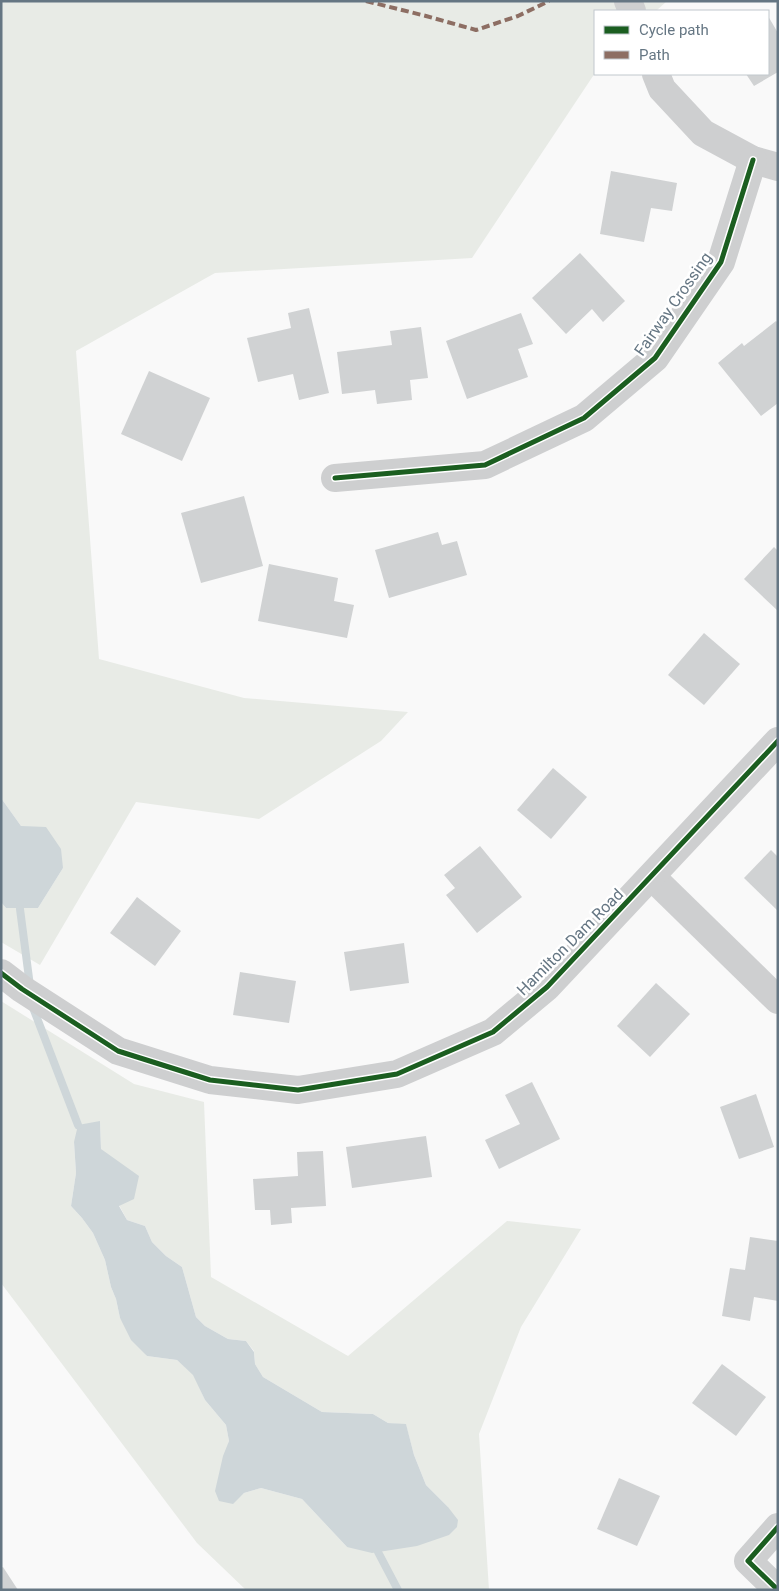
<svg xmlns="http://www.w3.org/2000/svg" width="779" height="1591" viewBox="0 0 779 1591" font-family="Roboto,sans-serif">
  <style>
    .green { fill: #e8ebe6; fill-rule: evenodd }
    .water { fill: #ced6d9 }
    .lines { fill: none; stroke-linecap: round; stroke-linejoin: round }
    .stream { stroke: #ced6d9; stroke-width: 8 }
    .building { fill: #d0d2d3 }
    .minor { stroke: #cecfd0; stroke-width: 28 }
    .quiet { stroke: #8d6e63; stroke-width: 4; stroke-dasharray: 8 4; stroke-linecap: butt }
    .cycleway-casing { stroke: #fff; stroke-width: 8 }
    .cycleway { stroke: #1b5e20; stroke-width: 5 }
    .labels { text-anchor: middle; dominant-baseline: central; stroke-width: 5; stroke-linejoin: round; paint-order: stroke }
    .street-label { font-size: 16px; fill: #657683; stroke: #fff }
  </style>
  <rect width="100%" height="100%" fill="#f9f9f9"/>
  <g class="green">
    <path d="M1,1H667L656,11H595V73L472,258L215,273L76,351L99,659L244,698L408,712L381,741L259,819L136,802L40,965L1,942V902L6,908H38L63,868L21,826L1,798Z"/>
    <path d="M1,1001L134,1084L204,1102L211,1277L348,1356L507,1221L581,1229L521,1327L479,1434L489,1590H246L197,1543L1,1283ZM100,1121L101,1149L119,1205L127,1220L145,1226L152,1242L166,1256L182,1267L196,1317L205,1326L228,1339L246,1341L254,1351L255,1364L263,1377L322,1412L373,1414L388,1423L406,1425L414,1455L426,1485L448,1507L347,1547L302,1499L261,1488L244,1493L233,1503L220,1473L229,1441L226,1425L205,1400L194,1375L177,1360L147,1356L120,1318L116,1299L111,1287L105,1260L93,1233L82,1218L71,1206L76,1173L74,1142Z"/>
  </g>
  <g class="water">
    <path d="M1,798L21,826L46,827L61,849L63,868L38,908H6L1,902Z"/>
    <path d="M100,1121L101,1149L139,1176L134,1199L119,1206L127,1220L145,1226L152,1242L166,1256L182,1267L196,1317L205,1326L228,1339L246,1341L254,1352L255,1364L263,1377L322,1412L373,1414L388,1423L406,1424L414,1455L426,1485L448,1507L458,1520L457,1527L449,1535L417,1546L372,1553L347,1547L302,1499L261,1488L244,1493L233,1504L219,1501L215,1491L223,1456L229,1441L226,1425L205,1400L193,1375L177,1360L147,1356L131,1340L120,1318L116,1299L111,1287L105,1260L93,1233L82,1218L71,1206L76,1173L74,1142L78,1125Z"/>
  </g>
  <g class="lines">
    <g class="stream">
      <path d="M20,909L30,986"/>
      <path d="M32,1005L78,1125"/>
      <path d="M378,1552L398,1590"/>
    </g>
  </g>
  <g class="building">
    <path d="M768,16L778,33V72L754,86L746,74H768Z"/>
    <path d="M611,171L677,183L672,211L651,208L644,242L600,234Z"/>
    <path d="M580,253L625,301L603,322L592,309L566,334L532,298Z"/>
    <path d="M309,308L329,393L299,400L293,374L258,382L247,338L291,328L288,313Z"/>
    <path d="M521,313L533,344L518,349L528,377L467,399L446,341Z"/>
    <path d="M776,321L778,323V403L761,416L718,363L742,343L744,346Z"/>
    <path d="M421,327L428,378L410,380L412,400L377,404L375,390L342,394L337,352L392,345L390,331Z"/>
    <path d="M149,371L210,398L182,461L121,434Z"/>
    <path d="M244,496L263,566L201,583L181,513Z"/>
    <path d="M438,532L442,545L457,541L467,575L389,598L375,550Z"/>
    <path d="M774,547L778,551V611L744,579Z"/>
    <path d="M269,564L338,578L334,601L354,605L347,638L258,621Z"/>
    <path d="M704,633L740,664L704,705L668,675Z"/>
    <path d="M553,768L587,797L551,839L517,810Z"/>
    <path d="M480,846L522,897L477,933L446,895L455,888L444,875Z"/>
    <path d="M771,850L778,857V911L744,878Z"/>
    <path d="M137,897L181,931L155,966L110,933Z"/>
    <path d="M404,943L409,983L350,991L344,952Z"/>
    <path d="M240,972L296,981L289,1023L233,1015Z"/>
    <path d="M656,983L690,1014L650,1057L617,1026Z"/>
    <path d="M532,1082L560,1139L499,1169L485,1140L520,1124L505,1095Z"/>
    <path d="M756,1094L774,1147L739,1159L720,1107Z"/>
    <path d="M426,1136L432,1177L352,1188L346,1147Z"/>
    <path d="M323,1151L326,1206L291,1208L292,1223L271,1225L270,1210H255L253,1179L298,1176L297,1152Z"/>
    <path d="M750,1237L778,1241V1301L754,1297L750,1321L722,1316L730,1268L745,1270Z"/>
    <path d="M722,1364L766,1397L736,1436L692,1403Z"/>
    <path d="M619,1478L660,1496L637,1546L597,1529Z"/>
    <path d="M3,1567L18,1590H1V1568Z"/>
  </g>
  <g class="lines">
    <g class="minor">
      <path d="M628,1L632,11"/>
      <path d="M656,74L662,89L703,133L753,160L778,167"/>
      <path d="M335,478L485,465L584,418L655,358L721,262L753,160"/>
      <path d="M652,877L778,1000"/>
      <path d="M1,973L22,989L118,1051L210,1080L298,1090L397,1074L493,1032L547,987L778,741"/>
      <path d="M778,1527L748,1561L778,1590"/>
    </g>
    <path class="quiet" d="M366,1L426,16L476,30L518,16L549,1"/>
    <defs>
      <g id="cycleway">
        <path d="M335,478L485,465L584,418L655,358L721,262L753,160"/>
        <path d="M1,973L22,989L118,1051L210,1080L298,1090L397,1074L493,1032L547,987L778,741"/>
        <path d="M778,1527L748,1561L778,1590"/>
      </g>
    </defs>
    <use href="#cycleway" class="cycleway-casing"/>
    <use href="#cycleway" class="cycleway"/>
  </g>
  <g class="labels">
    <g class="street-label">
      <text transform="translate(673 304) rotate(-55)">Fairway Crossing</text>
      <text transform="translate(570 942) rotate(-45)">Hamilton Dam Road</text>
    </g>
  </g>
  <rect width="779" height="1591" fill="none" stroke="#657683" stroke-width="5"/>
  <rect x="594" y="10" width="175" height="65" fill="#ffffff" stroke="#c1c8cd"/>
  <rect x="604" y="26" width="25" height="8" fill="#1b5e20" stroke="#c1c8cd"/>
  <text x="639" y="35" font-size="15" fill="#657683">Cycle path</text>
  <rect x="604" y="51" width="25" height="8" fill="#8d6e63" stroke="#c1c8cd"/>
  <text x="639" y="60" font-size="15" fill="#657683">Path</text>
</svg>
